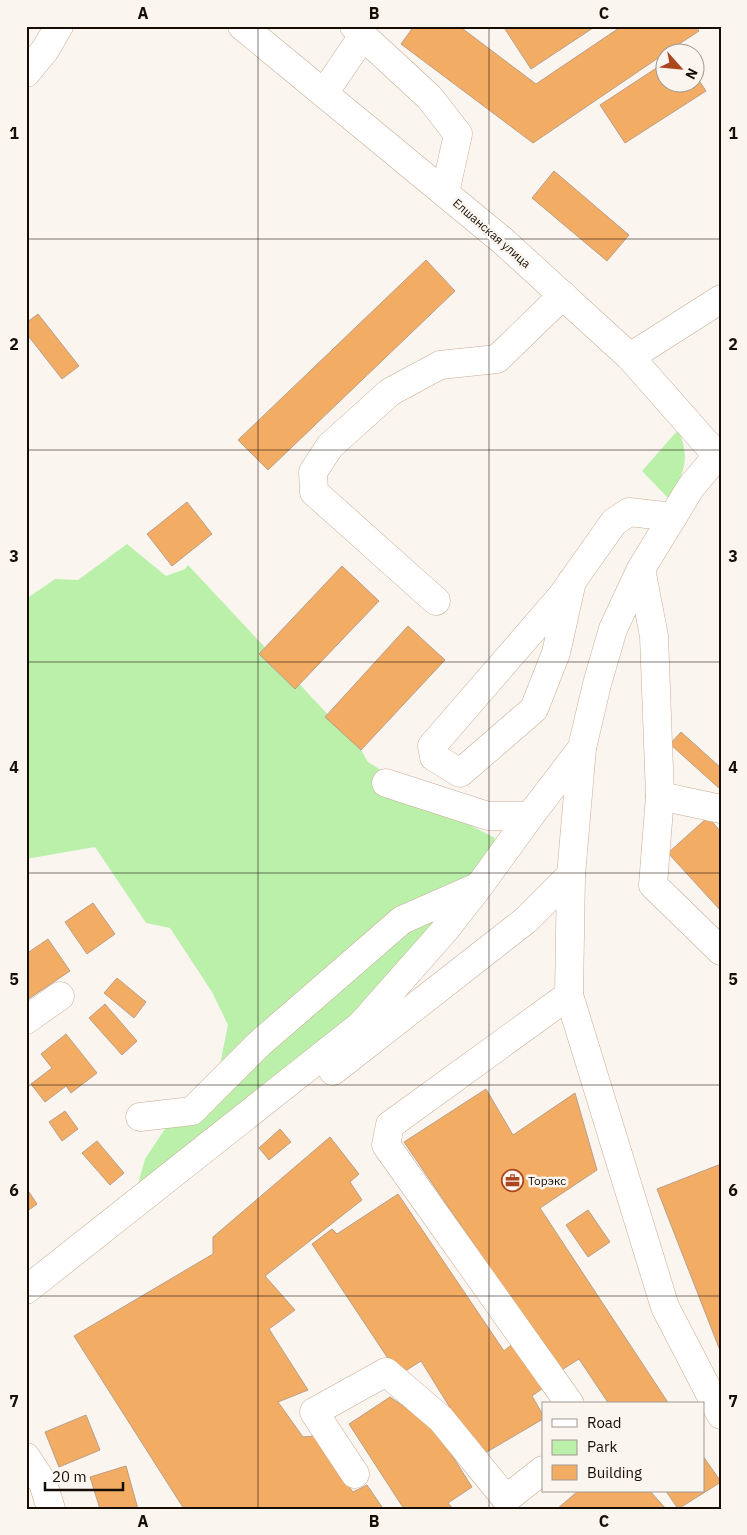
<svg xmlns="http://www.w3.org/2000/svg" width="747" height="1535" viewBox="0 0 747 1535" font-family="'IBM Plex Sans',sans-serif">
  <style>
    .green { fill: #bbf0ab }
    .building { fill: #f3ac64; stroke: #bb9f86 }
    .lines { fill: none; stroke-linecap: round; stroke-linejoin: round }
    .minor-casing { stroke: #c9ac93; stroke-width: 29 }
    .minor { stroke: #fff; stroke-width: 28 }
    .grid { fill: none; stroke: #160d04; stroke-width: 1; stroke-opacity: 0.55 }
    .labels { text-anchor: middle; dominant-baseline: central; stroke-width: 5; stroke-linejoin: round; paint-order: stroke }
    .street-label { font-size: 12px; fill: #160d04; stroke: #fbf5f0 }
    .poi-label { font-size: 12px; fill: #160d04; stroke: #fbf5f0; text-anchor: start }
    .neatline { fill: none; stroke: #160d04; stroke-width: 2 }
    .grid-label { font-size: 16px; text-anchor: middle; font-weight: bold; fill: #160d04 }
  </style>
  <rect width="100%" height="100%" fill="#fbf5f0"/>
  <g class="green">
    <path d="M678,430C691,458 684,474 669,499L642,471Z"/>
    <path d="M127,544L166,576L185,569L188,565L361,750L368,762L460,820L495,838L491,855L356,1019L135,1195L145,1159L182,1103L219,1069L228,1025L212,992L170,928L146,923L95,847L26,859V599L55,579L78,580Z"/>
  </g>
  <g class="building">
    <path d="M414,26H459L536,84L622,26H696L699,31L667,52H664V54L533,143L401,44Z"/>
    <path d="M503,26H596L531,69Z"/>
    <path d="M664,63V82H694V73L706,91L625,143L600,105Z"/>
    <path d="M554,171L629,235L607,261L532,198Z"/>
    <path d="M426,260L455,291L268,470L238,440Z"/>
    <path d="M38,314L79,366L62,379L26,333V323Z"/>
    <path d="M187,502L212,534L172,566L147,534Z"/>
    <path d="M342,566L379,601L295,689L259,654Z"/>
    <path d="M408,626L445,660L361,750L325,717Z"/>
    <path d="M681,732L721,768V790L670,744Z"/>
    <path d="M708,817L721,832V911L668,853Z"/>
    <path d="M93,903L115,934L87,954L65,922Z"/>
    <path d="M48,939L70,971L27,1000L26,954Z"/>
    <path d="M117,978L146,1002L134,1018L104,993Z"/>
    <path d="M105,1004L137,1041L122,1055L89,1018Z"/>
    <path d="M66,1034L97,1073L71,1093L66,1086L45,1102L31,1084L52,1068L41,1054Z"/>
    <path d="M486,1089L513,1135L575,1093L597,1170L540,1208L669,1404H609L579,1359L560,1371L404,1142Z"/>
    <path d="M65,1111L78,1129L62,1141L49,1122Z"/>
    <path d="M280,1129L291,1142L269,1160L259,1148Z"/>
    <path d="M330,1137L359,1174L350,1182L362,1200L265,1276L295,1310L269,1329L308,1390L278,1402L303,1437L314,1436L353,1492L367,1485L382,1507L379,1509H184L74,1336L213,1254V1237Z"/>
    <path d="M97,1141L124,1173L110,1185L82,1153Z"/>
    <path d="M721,1164V1353L657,1189Z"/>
    <path d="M29,1192L37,1204L26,1212V1194Z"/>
    <path d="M398,1194L504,1351L516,1341L546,1386L532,1396L543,1415V1419L480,1456L421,1361L399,1375L312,1244L332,1229L337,1234Z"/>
    <path d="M588,1210L610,1242L588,1257L566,1225Z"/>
    <path d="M390,1397L434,1427L472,1487L448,1503L453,1509H404L349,1424Z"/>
    <path d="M86,1415L100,1450L59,1467L45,1432Z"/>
    <path d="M703,1456L721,1482L678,1509L666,1491H703Z"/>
    <path d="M126,1466L138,1509H100L90,1477Z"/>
    <path d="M578,1491H650L666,1509H557Z"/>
  </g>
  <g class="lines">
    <defs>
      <g id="minor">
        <path d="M242,26L503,241L630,357L721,460"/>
        <path d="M354,26L363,36L429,97L458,134L445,193"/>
        <path d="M26,73L45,50L59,26"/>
        <path d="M324,93L363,36"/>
        <path d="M630,357L721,299"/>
        <path d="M641,569L654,636L660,796L653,885L721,951"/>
        <path d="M572,581L556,653L534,709L460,773L434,757L432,746L561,597L614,522L629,512L673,517"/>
        <path d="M436,601L314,492L313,472L330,446L390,392L440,365L497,359L563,295"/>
        <path d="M386,783L488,816H530"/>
        <path d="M660,796L721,809"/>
        <path d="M569,995L665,1307L721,1415"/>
        <path d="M26,1020L60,996"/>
        <path d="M333,1071L526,920L571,875"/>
        <path d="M140,1117L192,1111L259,1044L402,920L477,887"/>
        <path d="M26,1290L361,1025L444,931L480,885L530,816L582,748L597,684L613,629L641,569L691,487L717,456"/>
        <path d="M570,1404L386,1145L390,1125L569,995L571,875L582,748"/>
        <path d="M26,1457L43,1483L51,1509"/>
        <path d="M355,1474L314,1412L386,1372L441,1419L506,1499L543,1470"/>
      </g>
    </defs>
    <use href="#minor" class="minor-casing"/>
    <use href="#minor" class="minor"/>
  </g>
  <path class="grid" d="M258,26V1509M489,26V1509M26,239H721M26,450H721M26,662H721M26,873H721M26,1085H721M26,1296H721"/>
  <defs>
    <symbol id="office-ring" viewBox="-11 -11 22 22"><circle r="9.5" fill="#fbf5f0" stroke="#ac461f" stroke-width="1.5"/><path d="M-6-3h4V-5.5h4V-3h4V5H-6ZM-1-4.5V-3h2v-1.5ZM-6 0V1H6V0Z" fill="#ac461f"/></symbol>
  </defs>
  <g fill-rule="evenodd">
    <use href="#office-ring" x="500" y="1168" width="25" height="25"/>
  </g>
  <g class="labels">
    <g class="street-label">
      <text transform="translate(492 233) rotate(41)">Елшанская улица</text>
    </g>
    <g class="poi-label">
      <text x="528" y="1180">Торэкс</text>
    </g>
  </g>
  <rect width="747" height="1535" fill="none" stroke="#fbf5f0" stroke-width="55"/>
  <rect x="542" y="1402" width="162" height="90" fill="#fbf5f0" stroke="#9f9892"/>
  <rect x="552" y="1419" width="25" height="8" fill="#ffffff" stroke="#9f9892"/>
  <text x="587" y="1428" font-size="15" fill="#160d04">Road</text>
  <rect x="552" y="1440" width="25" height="15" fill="#bbf0ab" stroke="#9f9892"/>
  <text x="587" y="1452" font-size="15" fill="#160d04">Park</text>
  <rect x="552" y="1465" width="25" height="15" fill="#f3ac64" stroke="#9f9892"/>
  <text x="587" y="1478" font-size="15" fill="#160d04">Building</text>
  <g transform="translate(680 68) rotate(117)"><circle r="24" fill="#fbf5f0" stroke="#9f9892"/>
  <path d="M0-4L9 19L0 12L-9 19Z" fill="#ac461f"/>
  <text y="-8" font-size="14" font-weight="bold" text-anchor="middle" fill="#160d04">N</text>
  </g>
  <path d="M45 1482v8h78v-8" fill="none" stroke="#160d04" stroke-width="2.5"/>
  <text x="52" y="1482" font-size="15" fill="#160d04" stroke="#fbf5f0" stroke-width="4" paint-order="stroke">20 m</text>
  <rect x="28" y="28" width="692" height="1480" class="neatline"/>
  <g class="grid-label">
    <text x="143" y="19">A</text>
    <text x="374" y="19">B</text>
    <text x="604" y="19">C</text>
    <text x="14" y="139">1</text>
    <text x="733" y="139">1</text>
    <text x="14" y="350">2</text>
    <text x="733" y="350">2</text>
    <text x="14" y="562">3</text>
    <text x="733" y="562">3</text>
    <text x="14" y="773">4</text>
    <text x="733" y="773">4</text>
    <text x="14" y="985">5</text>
    <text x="733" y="985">5</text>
    <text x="14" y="1196">6</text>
    <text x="733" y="1196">6</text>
    <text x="14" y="1407">7</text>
    <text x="733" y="1407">7</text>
    <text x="143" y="1527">A</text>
    <text x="374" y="1527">B</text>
    <text x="604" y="1527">C</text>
  </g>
</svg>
